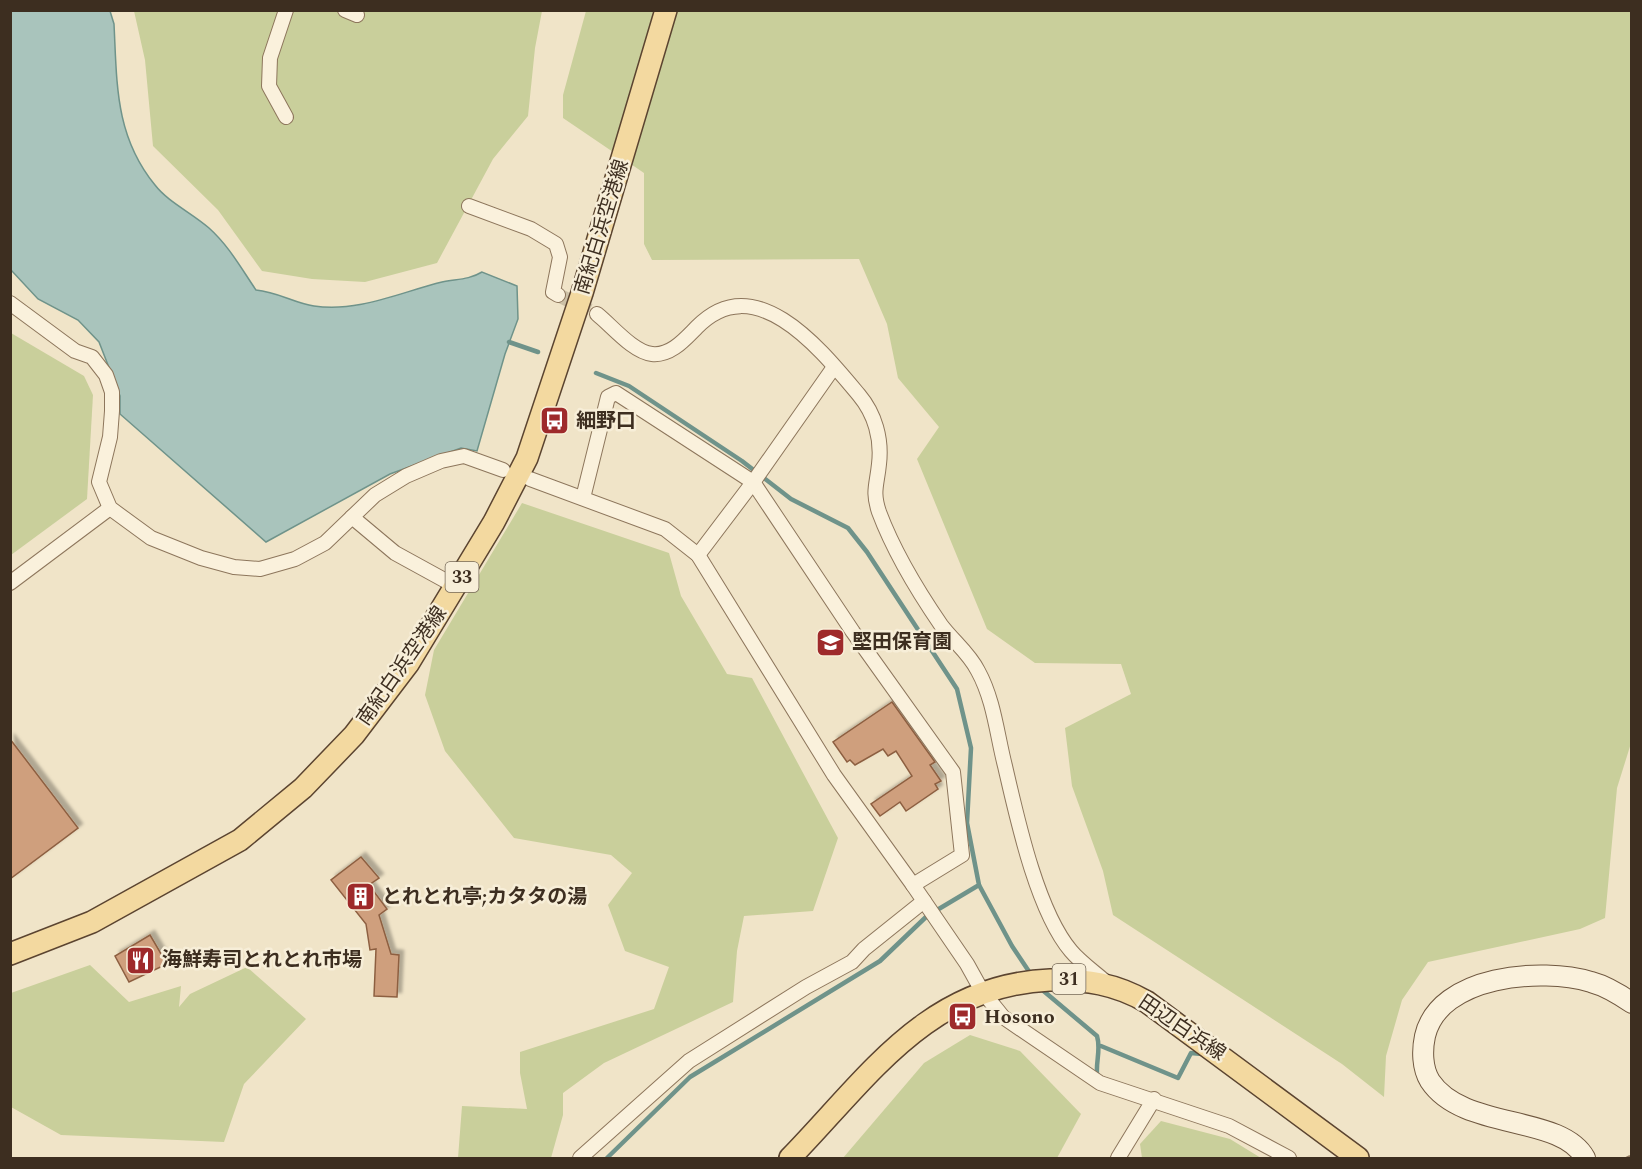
<svg xmlns="http://www.w3.org/2000/svg" width="1642" height="1169" viewBox="0 0 1642 1169" font-family="Spectral,'Noto Sans JP',serif">
  <style>
    .green { fill: #c9cf9b }
    .water { fill: #a9c4bc; stroke: #6f938a; stroke-width: 1.5 }
    .lines { fill: none; stroke-linecap: round; stroke-linejoin: round }
    .stream { stroke: #6f938a; stroke-width: 4.5 }
    .building { fill: #cf9f7d; stroke: #8d5f41; stroke-width: 1.5; filter: url(#shadow) }
    .street-tunnel { stroke: #ccc0a6; stroke-width: 14; stroke-dasharray: 14 7; stroke-linecap: butt }
    .street-casing { stroke: #8d765c; stroke-width: 16 }
    .secondary-casing { stroke: #6f573f; stroke-width: 22 }
    .primary-casing { stroke: #5b4430; stroke-width: 24 }
    .path { stroke: #8d765c; stroke-width: 2; stroke-dasharray: 4.5 3; stroke-linecap: butt }
    .street { stroke: #faf1dc; stroke-width: 14 }
    .secondary { stroke: #faf1dc; stroke-width: 20 }
    .primary { stroke: #f3d9a0; stroke-width: 21 }
    .labels { text-anchor: middle; dominant-baseline: central; stroke-width: 5; stroke-linejoin: round; paint-order: stroke }
    .shield { fill: #f7eed8; stroke: #756857; stroke-width: 1.5 }
    .shield-label { font-size: 18px; font-weight: bold; fill: #3d2e20 }
    .street-label { font-size: 20px; fill: #3d2e20; stroke: #f7eed8 }
    .poi-label { font-size: 20px; font-weight: bold; fill: #3d2e20; stroke: #f7eed8; text-anchor: start }
  </style>
  <defs>
    <filter id="shadow"><feDropShadow dx="4.5" dy="-4.5" stdDeviation="1.5" flood-color="#0004"/></filter>
  </defs>
  <rect width="100%" height="100%" fill="#f0e4c8"/>
  <g class="green">
    <path d="M134,11H542L535,48L528,116L493,159L437,263L365,282L312,279L262,271L218,210L153,146L145,60Z"/>
    <path d="M586,11H1631L1632,740L1617,788L1605,918L1580,929L1428,962L1402,1000L1386,1056L1384,1097L1342,1064L1113,915L1103,871L1072,786L1065,728L1131,694L1121,664L1035,663L987,629L917,459L939,427L898,378L887,324L859,259L652,260L644,244V173L563,118V95Z"/>
    <path d="M11,333L84,376L93,395L87,499L11,555Z"/>
    <path d="M522,503L669,553L681,596L727,674L752,678L838,838L813,911L744,916L737,951L733,1002L604,1063L563,1093V1115L551,1158H458L462,1106L527,1109L520,1073V1052L654,1009L669,967L625,951L608,905L632,873L611,855L514,838L445,751L425,695L434,650Z"/>
    <path d="M90,965L129,1002L181,986L179,1007L190,994L247,967L306,1019L244,1084L224,1142L61,1135L11,1107V993Z"/>
    <path d="M970,1035L1020,1051L1081,1114L1057,1158H843L924,1063Z"/>
    <path d="M1161,1121L1230,1139L1261,1158H1142L1140,1144Z"/>
  </g>
  <path class="water" d="M10,11H110L114,24C117,84 115,136 155,185C168,202 192,213 209,228C229,246 241,268 256,290C278,292 294,303 314,306C357,313 401,292 442,282C456,279 469,280 482,272L517,286L518,319L505,354L477,451L461,448L390,474L266,542L120,414V396L99,342L78,320L38,299L11,270Z"/>
  <g class="lines">
    <g class="stream">
      <path d="M509,342L538,352"/>
      <path d="M596,373L629,386L742,461L791,499L848,528L867,552L957,689L971,748L967,823L979,885L927,916L880,961L690,1077L607,1158"/>
      <path d="M979,885L1012,946L1032,976"/>
      <path d="M1040,988L1097,1036C1101,1049 1096,1060 1097,1074"/>
      <path d="M1101,1046L1178,1078L1191,1053L1202,1054"/>
    </g>
  </g>
  <g class="building">
    <path d="M892,702L935,762L930,765L941,781L935,784L938,789L906,811L900,802L880,816L871,804L912,776L896,751L888,756L883,749L855,765L850,760L847,762L833,742Z"/>
    <path d="M10,739L78,828L10,879Z"/>
    <path d="M361,857L379,878L369,885L387,909L379,915L391,954L399,955L397,997L374,996L376,949L370,950L366,924L331,880Z"/>
    <path d="M150,935L167,964L129,982L115,956Z"/>
  </g>
  <g class="lines">
    <path class="street-tunnel" d="M558,295L597,314"/>
    <defs>
      <g id="street">
        <path d="M345,10L357,15"/>
        <path d="M286,117L269,86L270,58L286,10"/>
        <path d="M469,206L531,229L556,244L560,257L553,292L558,295"/>
        <path d="M10,303L75,351L92,357L106,375L112,392V411L110,437L99,482L110,508L151,538L201,558L234,567L260,569L295,559L325,543L375,495L406,476L441,461L464,456L503,470"/>
        <path d="M597,314C612,326 633,352 652,354C671,356 685,339 697,327C756,267 822,351 859,395C875,414 882,439 879,464C877,485 872,491 879,512C894,552 917,590 941,625C953,641 969,653 978,671C994,700 997,735 1005,766C1017,818 1037,911 1071,951C1081,963 1096,973 1108,984"/>
        <path d="M530,479L665,529L698,555L834,775L913,885L967,964L982,991L1003,1017L1100,1083L1229,1126L1289,1158"/>
        <path d="M583,498L608,397L616,393L753,482L853,632L953,772L962,855L913,885"/>
        <path d="M352,517L395,553L457,587"/>
        <path d="M698,555L754,481L834,367"/>
        <path d="M10,583L110,508"/>
        <path d="M580,1158L689,1061L806,987L852,962L864,949L924,901"/>
        <path d="M1118,1158L1154,1099"/>
      </g>
      <path id="secondary" d="M1585,1158C1561,1114 1463,1131 1430,1081C1422,1068 1422,1050 1425,1036C1439,975 1542,967 1591,982C1606,986 1619,994 1632,1003"/>
      <g id="primary">
        <path d="M10,954L92,922L240,840L303,788L354,735L408,664L494,522L527,458L582,293L666,10"/>
        <path d="M790,1158C868,1078 927,985 1050,980C1085,979 1116,984 1147,1002L1358,1158"/>
      </g>
    </defs>
    <use href="#street" class="street-casing"/>
    <use href="#secondary" class="secondary-casing"/>
    <use href="#primary" class="primary-casing"/>
    <path class="path" d="M1626,1158L1632,1155"/>
    <use href="#street" class="street"/>
    <use href="#secondary" class="secondary"/>
    <use href="#primary" class="primary"/>
  </g>
  <defs>
    <symbol id="bus-square" viewBox="-11 -11 22 22"><rect x="-9" y="-9" width="18" height="18" rx="4" fill="#9e2a2b" stroke="#f7eed8"/><path d="M-5-6H5V4H4V6H2V4H-2V6H-4V4H-5ZM-3.5-4V0h7V-4ZM-3.5 1.2v1.5H-2V1.2ZM2 1.2v1.5H3.5V1.2Z" fill="#fff"/></symbol>
    <symbol id="school-square" viewBox="-11 -11 22 22"><rect x="-9" y="-9" width="18" height="18" rx="4" fill="#9e2a2b" stroke="#f7eed8"/><path d="M0-5L7-2L0 1L-7-2ZM-4 1L0 2.5L4 1V4Q0 6-4 4Z" fill="#fff"/></symbol>
    <symbol id="building-square" viewBox="-11 -11 22 22"><rect x="-9" y="-9" width="18" height="18" rx="4" fill="#9e2a2b" stroke="#f7eed8"/><path d="M-4-6H4V6H1V3H-1V6H-4ZM-2.5-4.3h1.7v1.8h-1.7ZM.8-4.3h1.7v1.8H.8ZM-2.5-1h1.7V.8h-1.7ZM.8-1h1.7V.8H.8Z" fill="#fff"/></symbol>
    <symbol id="restaurant-square" viewBox="-11 -11 22 22"><rect x="-9" y="-9" width="18" height="18" rx="4" fill="#9e2a2b" stroke="#f7eed8"/><path d="M-5-6h1v4h1v-4h1v4h1v-4h1v5L-1.5 .5V6h-2V.5L-5-1ZM5-6V6H3V1.5H1.5Q1.5-4 5-6Z" fill="#fff"/></symbol>
  </defs>
  <g fill-rule="evenodd">
    <use href="#bus-square" x="538" y="404" width="33" height="33"/>
    <use href="#school-square" x="814" y="626" width="33" height="33"/>
    <use href="#building-square" x="344" y="880" width="33" height="33"/>
    <use href="#restaurant-square" x="124" y="944" width="33" height="33"/>
    <use href="#bus-square" x="946" y="1000" width="33" height="33"/>
  </g>
  <g class="labels">
    <g class="shield">
      <rect x="445.5" y="562" width="33" height="30" rx="4.5"/>
      <rect x="1052.5" y="964" width="33" height="30" rx="4.5"/>
    </g>
    <g class="shield-label">
      <text x="462" y="577">33</text>
      <text x="1069" y="979">31</text>
    </g>
    <g class="street-label">
      <text transform="translate(602 227) rotate(-73)">南紀白浜空港線</text>
      <text transform="translate(402 666) rotate(-55)">南紀白浜空港線</text>
      <text transform="translate(1182 1028) rotate(34)">田辺白浜線</text>
    </g>
    <g class="poi-label">
      <text x="576" y="421">細野口</text>
      <text x="852" y="642">堅田保育園</text>
      <text x="382" y="897">とれとれ亭;カタタの湯</text>
      <text x="162" y="960">海鮮寿司とれとれ市場</text>
      <text x="984" y="1017">Hosono</text>
    </g>
  </g>
  <rect width="1642" height="1169" fill="none" stroke="#3d2e20" stroke-width="24"/>
</svg>
